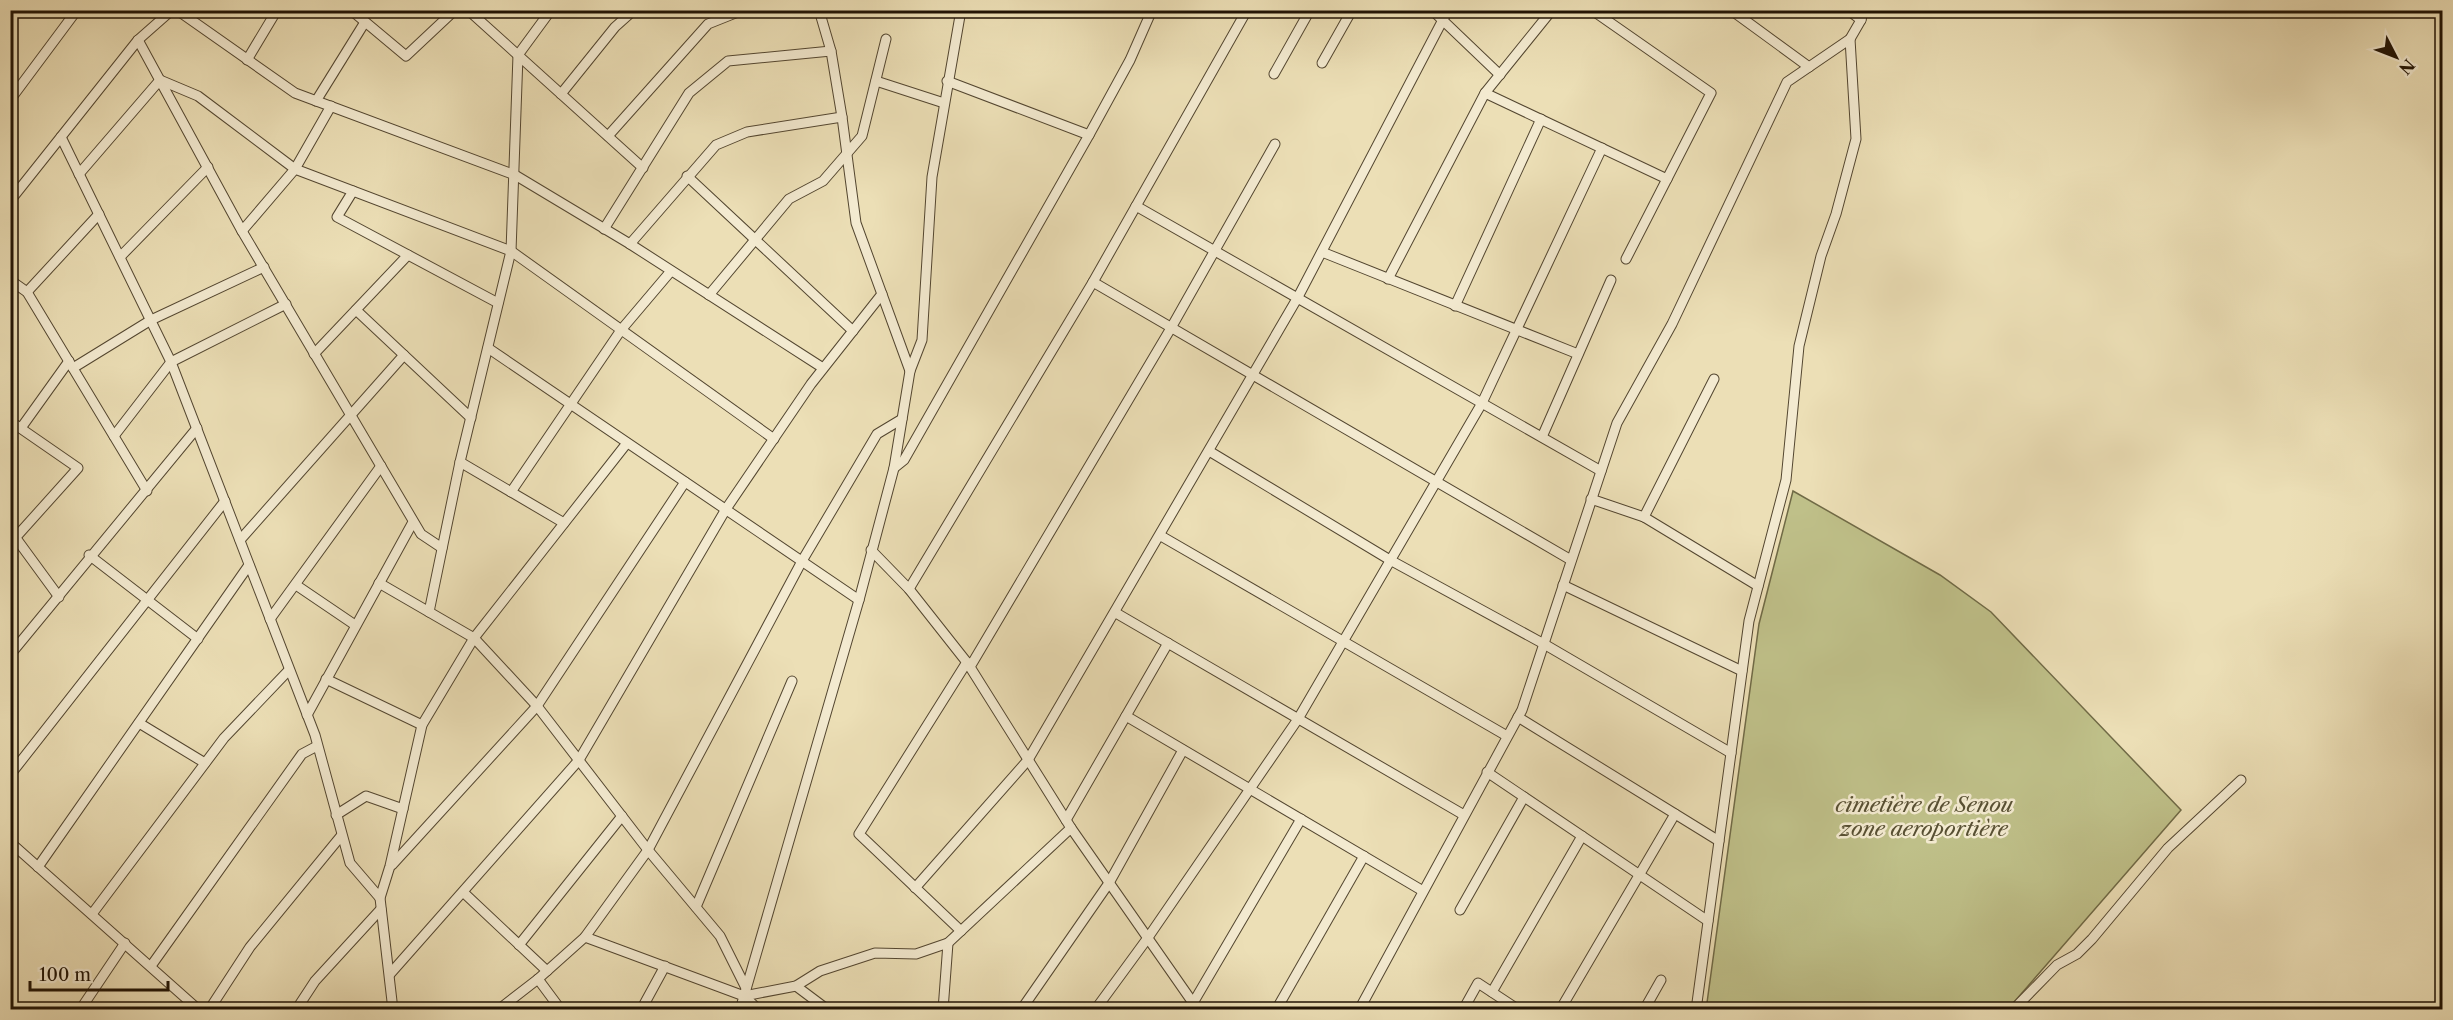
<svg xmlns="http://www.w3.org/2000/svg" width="2453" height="1020" viewBox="0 0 2453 1020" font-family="'Libre Caslon Text',serif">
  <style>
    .green { fill: #bfc089; stroke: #706a46; stroke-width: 1.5 }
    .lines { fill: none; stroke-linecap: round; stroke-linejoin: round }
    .minor-casing { stroke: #534630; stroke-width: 11 }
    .minor { stroke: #f3ead0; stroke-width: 9 }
    .labels { text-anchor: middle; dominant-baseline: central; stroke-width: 5; stroke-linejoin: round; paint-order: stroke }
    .park-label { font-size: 21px; font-style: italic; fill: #585033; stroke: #f3ead0 }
  </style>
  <rect width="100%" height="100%" fill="#ecdfb6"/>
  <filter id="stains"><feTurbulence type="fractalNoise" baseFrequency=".00333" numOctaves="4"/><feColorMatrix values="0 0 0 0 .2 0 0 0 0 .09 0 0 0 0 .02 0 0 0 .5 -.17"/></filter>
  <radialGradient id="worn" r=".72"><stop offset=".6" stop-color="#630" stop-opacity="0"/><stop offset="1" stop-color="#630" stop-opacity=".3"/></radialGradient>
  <path class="green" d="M1793,491L1940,575L1991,612L2181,810L2008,1009L1706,1010L1759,624Z"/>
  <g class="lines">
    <defs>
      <g id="minor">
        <path d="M177,10L295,93L515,175L630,244L823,368"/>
        <path d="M351,10L406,56L455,10"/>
        <path d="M468,10L643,168"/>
        <path d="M819,10L831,51L842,117L856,223L910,371"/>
        <path d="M1432,10L1500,75"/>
        <path d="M1592,10L1711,93L1626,259"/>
        <path d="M1731,10L1809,67"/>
        <path d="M1848,10L1861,20"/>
        <path d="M138,40L242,231L421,534L442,548"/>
        <path d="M247,60L277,10"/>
        <path d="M1322,63L1352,10"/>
        <path d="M1274,74L1310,10"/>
        <path d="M876,81L944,103"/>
        <path d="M947,81L1089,135"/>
        <path d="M1485,93L1667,179"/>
        <path d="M561,94L615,27L634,10"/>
        <path d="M10,100L77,10"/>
        <path d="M316,101L365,22"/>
        <path d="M608,136L708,24L743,10"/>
        <path d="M61,137L171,362L315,735L350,863L380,898"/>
        <path d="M79,174L160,80L198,96L295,169L511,251L774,439"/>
        <path d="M687,176L853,331"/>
        <path d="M353,191L337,217L498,303"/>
        <path d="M10,201L138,40L172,10"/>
        <path d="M1136,206L1601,471"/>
        <path d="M604,229L689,93L728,61L831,51"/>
        <path d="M242,231L295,169L331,106"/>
        <path d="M630,244L716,145L747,132L842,117"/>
        <path d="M1322,252L1578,354"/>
        <path d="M120,257L208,167"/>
        <path d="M1388,279L1485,93L1552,10"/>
        <path d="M10,280L27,292L147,491"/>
        <path d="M1093,282L1571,560"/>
        <path d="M27,292L99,214"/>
        <path d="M709,295L789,199L823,181L862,136L886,39"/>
        <path d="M1455,306L1541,119"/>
        <path d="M356,310L471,418"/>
        <path d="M488,348L859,600"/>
        <path d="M314,354L408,255"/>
        <path d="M73,368L151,320L264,267"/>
        <path d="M10,421L78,468L16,537"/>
        <path d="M21,428L69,361"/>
        <path d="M114,436L171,362L286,304"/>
        <path d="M1542,437L1611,280"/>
        <path d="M1209,451L1390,560L1544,644L1731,753"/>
        <path d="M460,462L564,523"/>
        <path d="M894,468L904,460L1089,135L1130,60L1152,10"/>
        <path d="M511,492L621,330L671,271"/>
        <path d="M1591,499L1644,517L1758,586"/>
        <path d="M1644,517L1714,379"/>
        <path d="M10,530L59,597"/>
        <path d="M1161,536L1507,736"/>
        <path d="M240,540L404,355"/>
        <path d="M871,550L909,589L969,665"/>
        <path d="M89,555L198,639"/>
        <path d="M379,583L474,638L537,706L648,850L720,936L746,988"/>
        <path d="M296,585L355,625"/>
        <path d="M1563,585L1742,671"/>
        <path d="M909,589L1093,282L1247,10"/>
        <path d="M429,612L460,462L511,251L518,55L551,10"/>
        <path d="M1116,613L1464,815"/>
        <path d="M270,619L381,466"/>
        <path d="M10,655L197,428"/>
        <path d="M326,679L422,725"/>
        <path d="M307,715L413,522"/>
        <path d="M1126,716L1423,891"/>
        <path d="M1518,717L1719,841"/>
        <path d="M139,723L205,763"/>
        <path d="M1487,772L1708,921"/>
        <path d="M10,775L225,501"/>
        <path d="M336,815L366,796L403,809"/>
        <path d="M1066,820L1168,643"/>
        <path d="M1071,828L970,667L1171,328L1275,144"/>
        <path d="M10,842L199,1010"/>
        <path d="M392,865L537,706L685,482"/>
        <path d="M38,867L249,565"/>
        <path d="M915,888L1028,760L1298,297L1448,10"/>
        <path d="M463,892L547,971"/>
        <path d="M696,907L792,681"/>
        <path d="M1460,910L1524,797"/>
        <path d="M92,914L224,738L289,670"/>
        <path d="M961,931L859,834L967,662"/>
        <path d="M585,937L744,996L759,1010"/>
        <path d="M519,945L622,816"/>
        <path d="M151,966L302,754L317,746"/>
        <path d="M390,974L579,760L726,509L811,384L882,294"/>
        <path d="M538,979L561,1010"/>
        <path d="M796,986L828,1010"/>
        <path d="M1492,992L1582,836"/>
        <path d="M744,996L796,986L820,971L875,953L916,954L948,943L1071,828L1198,1010"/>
        <path d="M1193,1003L1301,819"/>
        <path d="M80,1010L125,943"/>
        <path d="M209,1010L250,947L341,836"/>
        <path d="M296,1010L315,981L381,909"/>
        <path d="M393,1010L380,898L390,866L422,725L474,638L627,443"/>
        <path d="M498,1010L538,979L585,937L648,850L802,561L877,434L902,419"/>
        <path d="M641,1010L665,966"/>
        <path d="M740,1010L859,600L894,468L910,371L922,340L932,177L961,10"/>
        <path d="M943,1010L948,943"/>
        <path d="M1021,1010L1109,883L1183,750"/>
        <path d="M1095,1010L1147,939L1298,719L1482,403L1602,148"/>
        <path d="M1276,1010L1364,856"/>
        <path d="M1359,1010L1522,710L1617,423L1672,324L1787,82L1850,39L1861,20L1863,10"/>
        <path d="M1463,1010L1478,983L1519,1010"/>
        <path d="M1560,1010L1675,814"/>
        <path d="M1644,1010L1661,980"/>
        <path d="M1696,1010L1749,621L1786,480L1799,346L1821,256L1836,214L1856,139L1850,39"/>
        <path d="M2013,1010L2057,965L2077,954L2092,939L2168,848L2241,780"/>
      </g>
    </defs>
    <use href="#minor" class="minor-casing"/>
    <use href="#minor" class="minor"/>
  </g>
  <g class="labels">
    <g class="park-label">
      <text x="1924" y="804">cimetière de Senou<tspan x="1924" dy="24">zone aeroportière</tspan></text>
    </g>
  </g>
  <rect width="2453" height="1020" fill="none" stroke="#ecdfb6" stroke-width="36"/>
  <rect x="12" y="12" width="2429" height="996" fill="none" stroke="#201304" stroke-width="3"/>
  <rect x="18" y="18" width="2417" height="984" fill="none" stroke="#201304" stroke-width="1.5"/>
  <g transform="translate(2396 57) rotate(132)" stroke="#f3ead0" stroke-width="4.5" paint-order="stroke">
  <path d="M0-4.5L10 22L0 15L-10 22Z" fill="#201304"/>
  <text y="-9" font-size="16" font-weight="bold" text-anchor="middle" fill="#201304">N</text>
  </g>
  <path d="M30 981v9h138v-9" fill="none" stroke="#201304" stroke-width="3"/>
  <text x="39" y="981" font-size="18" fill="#201304" stroke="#f3ead0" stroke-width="4.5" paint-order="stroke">100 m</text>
  <rect width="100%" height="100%" filter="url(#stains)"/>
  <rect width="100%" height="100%" fill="url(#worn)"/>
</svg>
